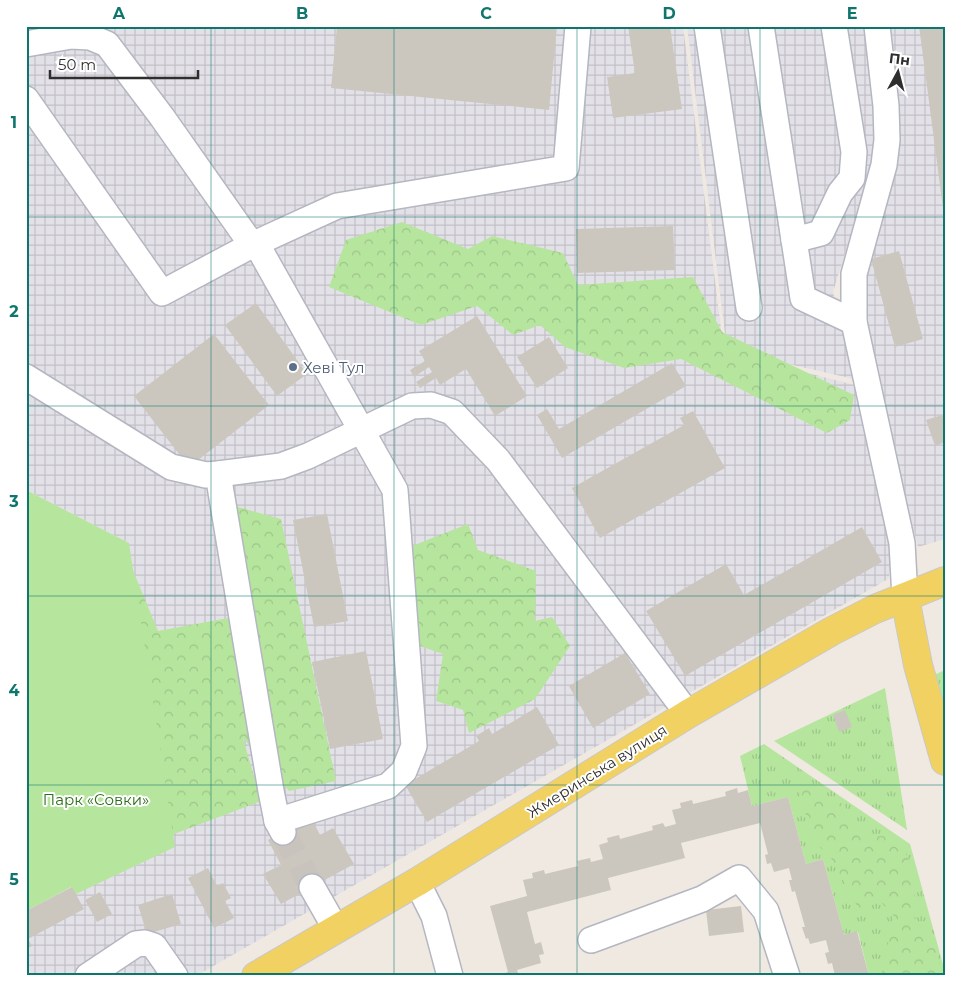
<svg xmlns="http://www.w3.org/2000/svg" width="971" height="1002" viewBox="0 0 971 1002" font-family="Montserrat,sans-serif">
  <style>
    .industrial { fill: url(#industrial-grid) }
    .grass { fill: url(#grass-tufts) }
    .forest { fill: url(#forest-crowns) }
    .park { fill: #b6e59e }
    .building { fill: #cbc7bf }
    .lines { fill: none; stroke-linecap: round; stroke-linejoin: round }
    .minor-tunnel { stroke: #c8c4bd; stroke-width: 25; stroke-dasharray: 25 12; stroke-linecap: butt }
    .minor-casing { stroke: #b4b7c1; stroke-width: 28 }
    .major-casing { stroke: #c9c9c9; stroke-width: 30 }
    .minor { stroke: #fff; stroke-width: 25 }
    .major { stroke: #f2d163; stroke-width: 28 }
    .grid { fill: none; stroke: #0f766e; stroke-width: 1; stroke-opacity: 0.55 }
    .service-dot { fill: #5c6f8a; stroke: #fff; stroke-width: 2 }
    .labels { text-anchor: middle; dominant-baseline: central; stroke-width: 4; stroke-linejoin: round; paint-order: stroke }
    .service-label { font-size: 15px; fill: #4e5e75; stroke: #fff; text-anchor: start }
    .street-label { font-size: 15px; fill: #2e2e2e; stroke: #fff }
    .park-label { font-size: 15px; fill: #2c6e1b; stroke: #fff }
    .neatline { fill: none; stroke: #0f766e; stroke-width: 2 }
    .grid-label { font-size: 16px; text-anchor: middle; font-weight: bold; fill: #0f766e }
  </style>
  <defs>
    <pattern id="industrial-grid" width="8" height="8" patternUnits="userSpaceOnUse" patternTransform="scale(1.25)"><rect width="8" height="8" fill="#e3e1e8"/><path d="M0 4h8M4 0v8" fill="none" stroke="#c3c1c7"/></pattern>
    <pattern id="grass-tufts" width="24" height="20" patternUnits="userSpaceOnUse" patternTransform="scale(1.25)"><rect width="24" height="20" fill="#b6e59e"/><path d="M3 7l-1-3M5 7V3M7 7l1-3M15 17l-1-3M17 17v-4M19 17l1-3" fill="none" stroke="#9dc588"/></pattern>
    <pattern id="forest-crowns" width="20" height="18" patternUnits="userSpaceOnUse" patternTransform="scale(1.25)"><rect width="20" height="18" fill="#b6e59e"/><path d="M2 6a3 3 0 1 1 6 0M12 15a3 3 0 1 1 6 0" fill="none" stroke="#9dc588"/></pattern>
  </defs>
  <rect width="100%" height="100%" fill="#efe9e1"/>
  <g class="industrial">
    <path d="M26,26H683L724,352L855,385L895,555L888,579L196,976H26V911L72,887L129,543L26,490Z"/>
    <path d="M687,26H865L880,141L833,292L854,379L727,350Z"/>
    <path d="M885,26H945V539L918,547L860,314L897,113Z"/>
  </g>
  <g class="grass">
    <path d="M945,670V709L934,675Z"/>
    <path d="M885,688L907,830L774,741Z"/>
    <path d="M764,744L910,844L945,972V976H869L858,932L844,935L823,859L806,864L788,797L752,806L740,756Z"/>
  </g>
  <g class="forest">
    <path d="M402,222L468,249L492,236L563,253L578,285L693,277L722,332L854,395L850,420L827,433L681,359L624,368L565,347L540,325L513,335L477,306L421,325L329,287L346,240Z"/>
    <path d="M26,496L122,544L158,631L228,618L239,664L231,505L281,519L336,781L289,791L243,738L261,801L26,890Z"/>
    <path d="M468,524L478,550L536,571L535,621L552,617L570,646L535,699L469,733L463,710L436,701L443,654L414,644L412,546Z"/>
    <path d="M809,785L844,805L862,836H887L904,848L915,878V917L936,949L943,976H881L894,916L880,901L858,908L830,856L815,843L797,787Z"/>
  </g>
  <path class="park" d="M26,490L129,543L175,847L76,894L71,887L26,911Z"/>
  <g class="building">
    <path d="M337,26H557L549,110L331,88Z"/>
    <path d="M628,26H670L682,109L613,118L607,77L635,73Z"/>
    <path d="M919,26H945V216H944Z"/>
    <path d="M673,226L675,270L577,273L576,229Z"/>
    <path d="M899,251L923,339L895,347L871,259Z"/>
    <path d="M256,303L307,374L277,396L225,325Z"/>
    <path d="M477,316L527,396L495,416L466,369L440,385L436,378L420,388L416,382L432,372L429,367L414,377L410,370L425,361L419,351Z"/>
    <path d="M214,334L269,405L189,467L134,396Z"/>
    <path d="M549,337L568,368L537,388L517,357Z"/>
    <path d="M672,363L686,386L562,458L537,415L547,409L559,429Z"/>
    <path d="M693,411L725,468L600,538L572,488L684,425L680,418Z"/>
    <path d="M945,414V442L935,446L926,420Z"/>
    <path d="M327,514L348,621L314,627L293,520Z"/>
    <path d="M862,527L882,562L685,676L646,611L726,564L744,595Z"/>
    <path d="M366,651L383,739L330,749L312,662Z"/>
    <path d="M625,653L650,694L593,728L569,686Z"/>
    <path d="M537,707L559,745L427,822L405,785L479,741L476,736L489,728L492,734Z"/>
    <path d="M845,710L852,727L839,732L833,715Z"/>
    <path d="M737,788L738,793L748,790L752,806L788,797L806,864L823,859L844,935L857,931L869,976H835L832,963L828,964L825,953L829,952L826,940L810,944L808,938L806,939L802,927H805L795,891L792,892L789,880H792L789,868L774,872L771,863L767,864L765,855L768,854L760,823L681,843L685,858L608,878L611,890L527,912L535,944L541,942L544,954L539,955L541,963L517,970L519,976H496L508,972L490,906L527,896L523,880L533,878L532,873L544,870L545,874L578,866L577,861L590,858L591,862L603,859L599,845L608,842L607,838L619,835L620,839L653,830L652,826L663,823L665,827L676,824L672,810L681,808L680,803L692,800L693,804L726,796L725,792Z"/>
    <path d="M311,817L320,835L333,828L354,864L281,904L263,874L281,865L268,840Z"/>
    <path d="M208,868L217,886L223,883L231,898L225,901L234,918L214,928L188,878Z"/>
    <path d="M72,887L84,909L28,939L32,946L26,949V911Z"/>
    <path d="M100,892L112,914L97,922L85,900Z"/>
    <path d="M172,894L181,924L147,934L138,905Z"/>
    <path d="M741,906L744,932L709,936L706,910Z"/>
  </g>
  <g class="lines">
    <path class="minor-tunnel" d="M283,832L312,887"/>
    <defs>
      <g id="minor">
        <path d="M707,26L749,308"/>
        <path d="M761,26L803,298L854,322"/>
        <path d="M877,26L886,106L887,140L884,165L854,274V322L902,543L905,598"/>
        <path d="M26,44L71,36L90,37L107,44L162,117L252,245"/>
        <path d="M26,99L162,293L252,245L337,206L566,168L578,26"/>
        <path d="M794,240L821,233L840,193L852,178L854,152L834,26"/>
        <path d="M256,243L395,490L414,746L404,771L388,786L277,821"/>
        <path d="M26,377L171,467L206,475L218,474L281,466L308,456L412,406L431,405L452,412L498,460L688,714"/>
        <path d="M218,474L271,791L277,821L283,832"/>
        <path d="M417,882L434,916L450,976"/>
        <path d="M312,887L336,929"/>
        <path d="M591,940L702,899L739,878L766,911L787,976"/>
        <path d="M88,976L136,944L145,943L154,946L175,976"/>
      </g>
      <g id="major">
        <path d="M905,598L918,665L945,761"/>
        <path d="M256,976L417,882L688,714L832,631L875,609L945,581"/>
      </g>
    </defs>
    <use href="#minor" class="minor-casing"/>
    <use href="#major" class="major-casing"/>
    <use href="#minor" class="minor"/>
    <use href="#major" class="major"/>
  </g>
  <path class="grid" d="M211,26V976M394,26V976M577,26V976M760,26V976M26,217H945M26,406H945M26,596H945M26,785H945"/>
  <circle class="service-dot" cx="293" cy="367" r="5"/>
  <g class="labels">
    <g class="service-label">
      <text x="303" y="367">Хеві Тул</text>
    </g>
    <g class="street-label">
      <text transform="translate(597 771) rotate(-32)">Жмеринська вулиця</text>
    </g>
    <g class="park-label">
      <text x="96" y="799">Парк «Совки»</text>
    </g>
  </g>
  <rect width="971" height="1002" fill="none" stroke="#ffffff" stroke-width="55"/>
  <g transform="translate(898 72) rotate(7)" stroke="#ffffff" stroke-width="4" paint-order="stroke">
  <path d="M0-4L9 19L0 12L-9 19Z" fill="#2e2e2e"/>
  <text y="-8" font-size="14" font-weight="bold" text-anchor="middle" fill="#2e2e2e">Пн</text>
  </g>
  <path d="M50 70v8h148v-8" fill="none" stroke="#2e2e2e" stroke-width="2.5"/>
  <text x="58" y="70" font-size="15" fill="#2e2e2e" stroke="#ffffff" stroke-width="4" paint-order="stroke">50 m</text>
  <rect x="28" y="28" width="916" height="946" class="neatline"/>
  <g class="grid-label">
    <text x="119" y="19">A</text>
    <text x="302" y="19">B</text>
    <text x="486" y="19">C</text>
    <text x="669" y="19">D</text>
    <text x="852" y="19">E</text>
    <text x="14" y="128">1</text>
    <text x="14" y="317">2</text>
    <text x="14" y="507">3</text>
    <text x="14" y="696">4</text>
    <text x="14" y="885">5</text>
  </g>
</svg>
